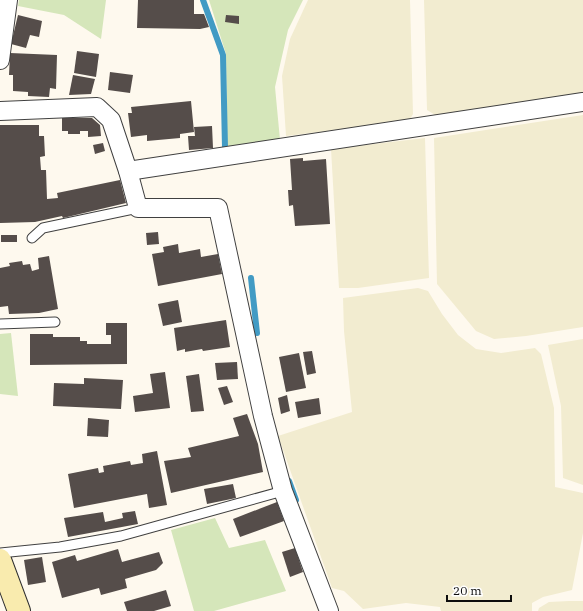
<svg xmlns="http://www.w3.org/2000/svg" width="583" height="611" viewBox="0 0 583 611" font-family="'IBM Plex Serif',serif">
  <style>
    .farmland { fill: #f2ecd0 }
    .green { fill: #d5e6ba }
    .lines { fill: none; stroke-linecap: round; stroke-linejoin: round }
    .stream { stroke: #429bc4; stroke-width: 6 }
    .building { fill: #554d4a }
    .lane-casing { stroke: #404040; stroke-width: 11 }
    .street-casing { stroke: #404040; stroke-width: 20 }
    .secondary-casing { stroke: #2f2f2f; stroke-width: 24 }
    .lane { stroke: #fff; stroke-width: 9 }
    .street { stroke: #fff; stroke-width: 18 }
    .secondary { stroke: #f9ebae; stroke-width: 22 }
  </style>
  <rect width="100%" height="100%" fill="#fef9ee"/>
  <g class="farmland">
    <path d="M308,0H410L413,114L409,121L286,136L282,76L290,39Z"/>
    <path d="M424,0H583V93L437,116L427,110Z"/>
    <path d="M583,115V327L526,336L494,339L476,331L437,284L434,138Z"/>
    <path d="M425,138L429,278L358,288H339L331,149Z"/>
    <path d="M418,288L428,291L442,314L458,335L476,349L501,353L535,348L541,354L554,408L555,487L583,493V533L572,590L543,597L532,603V611H441L440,607L406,603L363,609L344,591L332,588L278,436L352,412L344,331L343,298Z"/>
    <path d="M583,339V485L563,478L561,406L548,345Z"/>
    <path d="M569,601H583V611H538L539,608L549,602Z"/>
  </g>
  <g class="green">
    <path d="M19,0H106L101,39L64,15L18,6Z"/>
    <path d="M209,0H303L288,30L275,87L280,140L227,148L226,54Z"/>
    <path d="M11,333L18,396L0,394V334Z"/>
    <path d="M215,518L229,548L265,540L286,591L214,611H194L171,530Z"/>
  </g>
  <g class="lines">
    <g class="stream">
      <path d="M203,0L223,55L225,148"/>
      <path d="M251,278L257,333"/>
      <path d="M289,481L296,500"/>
    </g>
  </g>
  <g class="building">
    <path d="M138,0H194V14H204L209,27L200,29L137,28Z"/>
    <path d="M18,15L42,21L39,37L30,35L26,48L11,44Z"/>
    <path d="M226,15L239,16V24L225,22Z"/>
    <path d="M77,51L99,54L96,77L74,73Z"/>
    <path d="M10,53L57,55L56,89L50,88L49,97L28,96V92L13,91V75H9Z"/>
    <path d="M110,72L133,75L130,93L108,90Z"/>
    <path d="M73,75L95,79L91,94L69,95Z"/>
    <path d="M191,101L194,132L180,134V138L147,141V135L131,137L128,113H132L131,107Z"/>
    <path d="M62,118H92L100,125L101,136L88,137V131H80V134H68V131H62Z"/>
    <path d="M0,125H39V136H44L45,156L40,157L41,170H46L47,199L58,198L57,193L120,180L126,203L63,218L62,216L35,222L0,223Z"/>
    <path d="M212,126L213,148L189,150L188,136H195L194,127Z"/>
    <path d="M103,143L105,151L95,154L93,145Z"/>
    <path d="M303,158V161L326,159L330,224L295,226L293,205L289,206L288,190H292L290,159Z"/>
    <path d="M158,232L159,244L147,245L146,233Z"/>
    <rect x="1" y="235" width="16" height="7"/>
    <path d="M178,244L179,253L200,249L201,257L218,254L222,274L158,286L152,254L164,252L163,247Z"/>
    <path d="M49,256L58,309L39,313L9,314L8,306L0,307V268L10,266L9,263L22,261L23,265L30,264L32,271L39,269L38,258Z"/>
    <path d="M178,300L182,322L163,326L158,304Z"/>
    <path d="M226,320L230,347L203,351L202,349L185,352V349L177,351L174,328Z"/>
    <path d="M106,323H127V364L30,365V334H53V337H80V341H87V344H111V335H106Z"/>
    <path d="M312,351L316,373L307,375L303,352Z"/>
    <path d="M299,353L306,388L286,392L279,357Z"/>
    <path d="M237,362L238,379L217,380L215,363Z"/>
    <path d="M165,372L170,408L135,412L133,396L153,393L150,374Z"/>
    <path d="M199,374L204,411L191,412L186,376Z"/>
    <path d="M84,378L123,380L121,409L53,406L54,383L84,384Z"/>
    <path d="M227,386L233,402L224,405L218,388Z"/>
    <path d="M287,395L290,411L281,414L278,398Z"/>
    <path d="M319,398L321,414L298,418L295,402Z"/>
    <path d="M247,414L258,444L263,472L171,493L164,461L191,457L188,448L239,436L233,418Z"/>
    <path d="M88,418L109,420L108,437L87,436Z"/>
    <path d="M157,451L167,505L149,508L147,494L74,508L68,474L98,468L99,473L104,472L103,466L130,461L131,465L143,463L142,454Z"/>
    <path d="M233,484L236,498L207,504L204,489Z"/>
    <path d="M277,502L284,521L240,537L233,519Z"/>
    <path d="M135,511L138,524L68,537L64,518L103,512L105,522L123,518L122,513Z"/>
    <path d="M295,548L303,572L290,577L282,552Z"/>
    <path d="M118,549L122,562L159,552L163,563L156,570L125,579L127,588L101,595L99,588L62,598L52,562L75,555L77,561Z"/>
    <path d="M42,557L46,582L28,585L24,560Z"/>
    <path d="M166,590L171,606L154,611H127L124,602Z"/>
  </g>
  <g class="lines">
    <defs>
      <g id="lane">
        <path d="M32,238L43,228L138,208"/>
        <path d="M0,324L55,322"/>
        <path d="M0,553L60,547L121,536L283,491"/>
      </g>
      <g id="street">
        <path d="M0,60L8,0"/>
        <path d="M0,111L97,107L111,120L128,171L138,208H218L263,416L283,491L329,611"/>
        <path d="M128,171L583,102"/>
      </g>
      <path id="secondary" d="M0,560L19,611"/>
    </defs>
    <use href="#lane" class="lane-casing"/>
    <use href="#street" class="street-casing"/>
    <use href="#secondary" class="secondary-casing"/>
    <use href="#lane" class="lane"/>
    <use href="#street" class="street"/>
    <use href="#secondary" class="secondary"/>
  </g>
  <path d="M447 595v6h64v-6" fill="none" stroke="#0d0d0d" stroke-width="2"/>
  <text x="453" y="595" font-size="12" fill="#0d0d0d" stroke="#ffffff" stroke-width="3" paint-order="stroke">20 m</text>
</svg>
